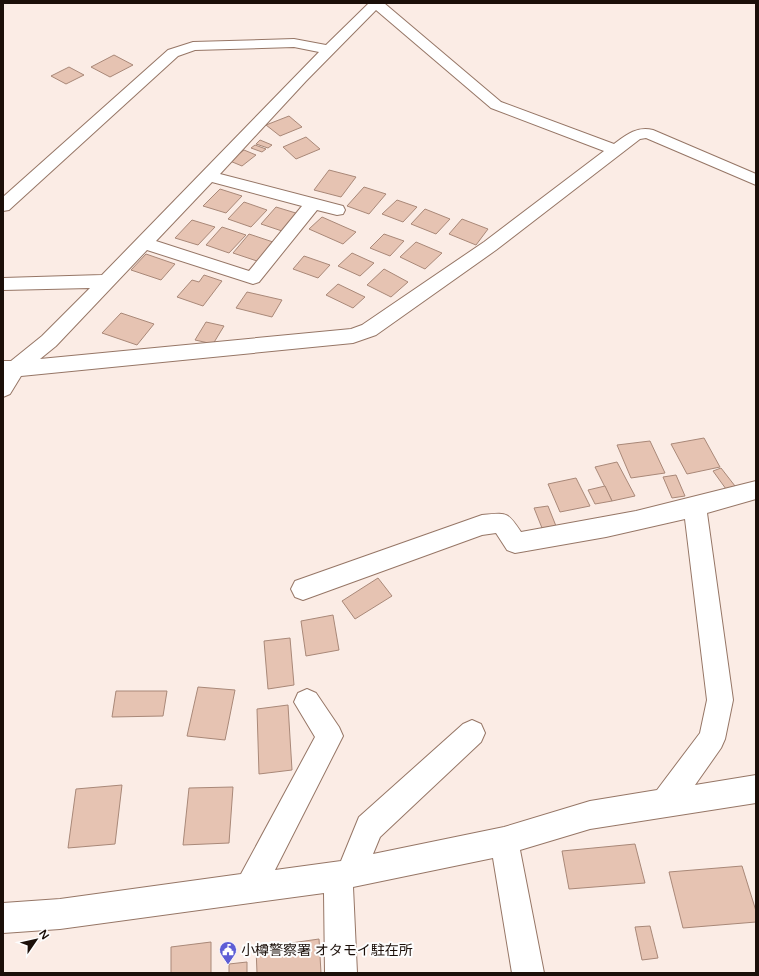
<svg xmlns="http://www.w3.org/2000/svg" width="759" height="976" viewBox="0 0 759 976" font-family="'Varela Round','Noto Sans JP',sans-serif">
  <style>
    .building { fill: #e6c3b2; stroke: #a98878 }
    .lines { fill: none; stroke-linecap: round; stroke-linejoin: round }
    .minor-casing { stroke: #967666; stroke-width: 2 }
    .minor { fill: #fff; fill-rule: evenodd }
    .labels { text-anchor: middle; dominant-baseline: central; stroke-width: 4; stroke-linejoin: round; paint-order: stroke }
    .near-poi-label { font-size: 14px; fill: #1b0f09; stroke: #fdfdfd; text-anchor: start }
  </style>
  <rect width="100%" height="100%" fill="#fbece5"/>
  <g class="building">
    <path d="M114,55L133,65L110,77L91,67Z"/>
    <path d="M69,67L84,75L66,84L51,76Z"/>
    <path d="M289,116L302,127L280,136L266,125Z"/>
    <path d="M306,137L320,149L296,159L283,147Z"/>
    <path d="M260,140L272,145L268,148L256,144Z"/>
    <path d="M255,145L266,149L262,152L251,148Z"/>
    <path d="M244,150L256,155L242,166L230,161Z"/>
    <path d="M329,170L356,177L341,197L314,190Z"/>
    <path d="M364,187L386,194L369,214L347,206Z"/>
    <path d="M220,189L242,196L226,213L203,206Z"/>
    <path d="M397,200L417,207L403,222L382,214Z"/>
    <path d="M244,202L267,210L251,227L228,219Z"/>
    <path d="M276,207L299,214L285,232L261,224Z"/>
    <path d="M425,209L450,219L436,234L411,224Z"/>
    <path d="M322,217L356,232L343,244L309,229Z"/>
    <path d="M462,219L488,229L476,245L449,234Z"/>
    <path d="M192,220L215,227L198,245L175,238Z"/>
    <path d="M222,227L246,235L229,253L206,245Z"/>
    <path d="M249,234L273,242L257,261L233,253Z"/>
    <path d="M384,234L404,241L390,256L370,248Z"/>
    <path d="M416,242L442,253L425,269L400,257Z"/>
    <path d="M352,253L374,263L360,276L338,266Z"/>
    <path d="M146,254L175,264L161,280L131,270Z"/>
    <path d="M304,256L330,265L318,278L293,269Z"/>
    <path d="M384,269L408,282L391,297L367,285Z"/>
    <path d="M204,275L222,281L203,306L177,297L192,280L199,282Z"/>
    <path d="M338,284L365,297L353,308L326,295Z"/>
    <path d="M247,292L282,300L272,317L236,308Z"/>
    <path d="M121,313L154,324L137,345L102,333Z"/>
    <path d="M206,322L224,326L213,344L195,340Z"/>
    <path d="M704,438L720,467L687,474L671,444Z"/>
    <path d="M650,441L665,473L631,478L617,445Z"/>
    <path d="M617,462L635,496L612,501L595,467Z"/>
    <path d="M721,468L735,486L726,489L713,471Z"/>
    <path d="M676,475L685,496L672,498L663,477Z"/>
    <path d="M576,478L590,506L560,512L548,484Z"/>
    <path d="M605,486L612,501L595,504L588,490Z"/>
    <path d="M548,506L556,526L542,528L534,508Z"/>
    <path d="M378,578L392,596L355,619L342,601Z"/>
    <path d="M333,615L339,650L306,656L301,621Z"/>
    <path d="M290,638L294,685L268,689L264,641Z"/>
    <path d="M198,687L235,690L225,740L187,736Z"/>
    <path d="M116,691H167L163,716L112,717Z"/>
    <path d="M288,705L292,770L259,774L257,709Z"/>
    <path d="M122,785L115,844L68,848L76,789Z"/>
    <path d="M233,787L229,843L183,845L189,788Z"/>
    <path d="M635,844L645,883L569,889L562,851Z"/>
    <path d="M742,866L756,911V922L683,928L669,872Z"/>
    <path d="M650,926L658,958L642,960L635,927Z"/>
    <path d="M319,939L321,973H257L256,948Z"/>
    <path d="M211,942V973H171V947Z"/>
    <path d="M247,962V973H229V964Z"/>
  </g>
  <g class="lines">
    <defs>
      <g id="minor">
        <path d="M369,3H384L501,102L614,144C626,135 637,126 653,130L756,174V185L646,138L640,139L496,250L376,335L353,343L21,376L10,394L3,397V361H11L42,336L90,288L3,290V278L102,275L319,52L294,47L195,50L178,56L9,210L3,211V197L168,50L193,42L294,39L326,45ZM376,10L491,108L604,151L484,242L362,325L351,329L40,359L56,346L147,250L253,284L259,282L317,210L337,215L343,214L345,210L343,206L220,174L306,81ZM212,182L302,206L249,271L156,241Z"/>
        <path d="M756,481V499L707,513L733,700L725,739L721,748L695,785L756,775V803L590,829L520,850L544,973H512L493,858L353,887L357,973H325L324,893L60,929L3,933V903L60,899L241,874L315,737L294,702L298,693L307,689L316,693L339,727L343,736L275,870L341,861L359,817L463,724L472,720L481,724L485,733L481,742L380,837L373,854L504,827L590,801L657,790L700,733L707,700L685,519L606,537L515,553L507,550L496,533L482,535L303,600L295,597L291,589L295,581L482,515C507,513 507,511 521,532L636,511Z"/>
      </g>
    </defs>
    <use href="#minor" class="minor-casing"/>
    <use href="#minor" class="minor"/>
  </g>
  <defs>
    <symbol id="civic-pin" viewBox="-11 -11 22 30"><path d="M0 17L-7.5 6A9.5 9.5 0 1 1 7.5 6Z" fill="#5d5dd5" stroke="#fdfdfd"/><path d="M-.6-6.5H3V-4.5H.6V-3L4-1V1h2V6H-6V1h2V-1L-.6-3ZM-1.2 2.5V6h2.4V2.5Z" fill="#fff"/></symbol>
  </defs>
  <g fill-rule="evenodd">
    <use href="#civic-pin" x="218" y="940" width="20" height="27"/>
  </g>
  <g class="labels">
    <g class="near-poi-label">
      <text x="241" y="950">小樽警察署 オタモイ駐在所</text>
    </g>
  </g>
  <rect width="759" height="976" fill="none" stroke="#1b0f09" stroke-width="8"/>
  <g transform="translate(36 940) rotate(56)" stroke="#fdfdfd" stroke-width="3" paint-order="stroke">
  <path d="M0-3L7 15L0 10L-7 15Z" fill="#1b0f09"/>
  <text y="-6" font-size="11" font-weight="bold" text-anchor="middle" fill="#1b0f09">N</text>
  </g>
</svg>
